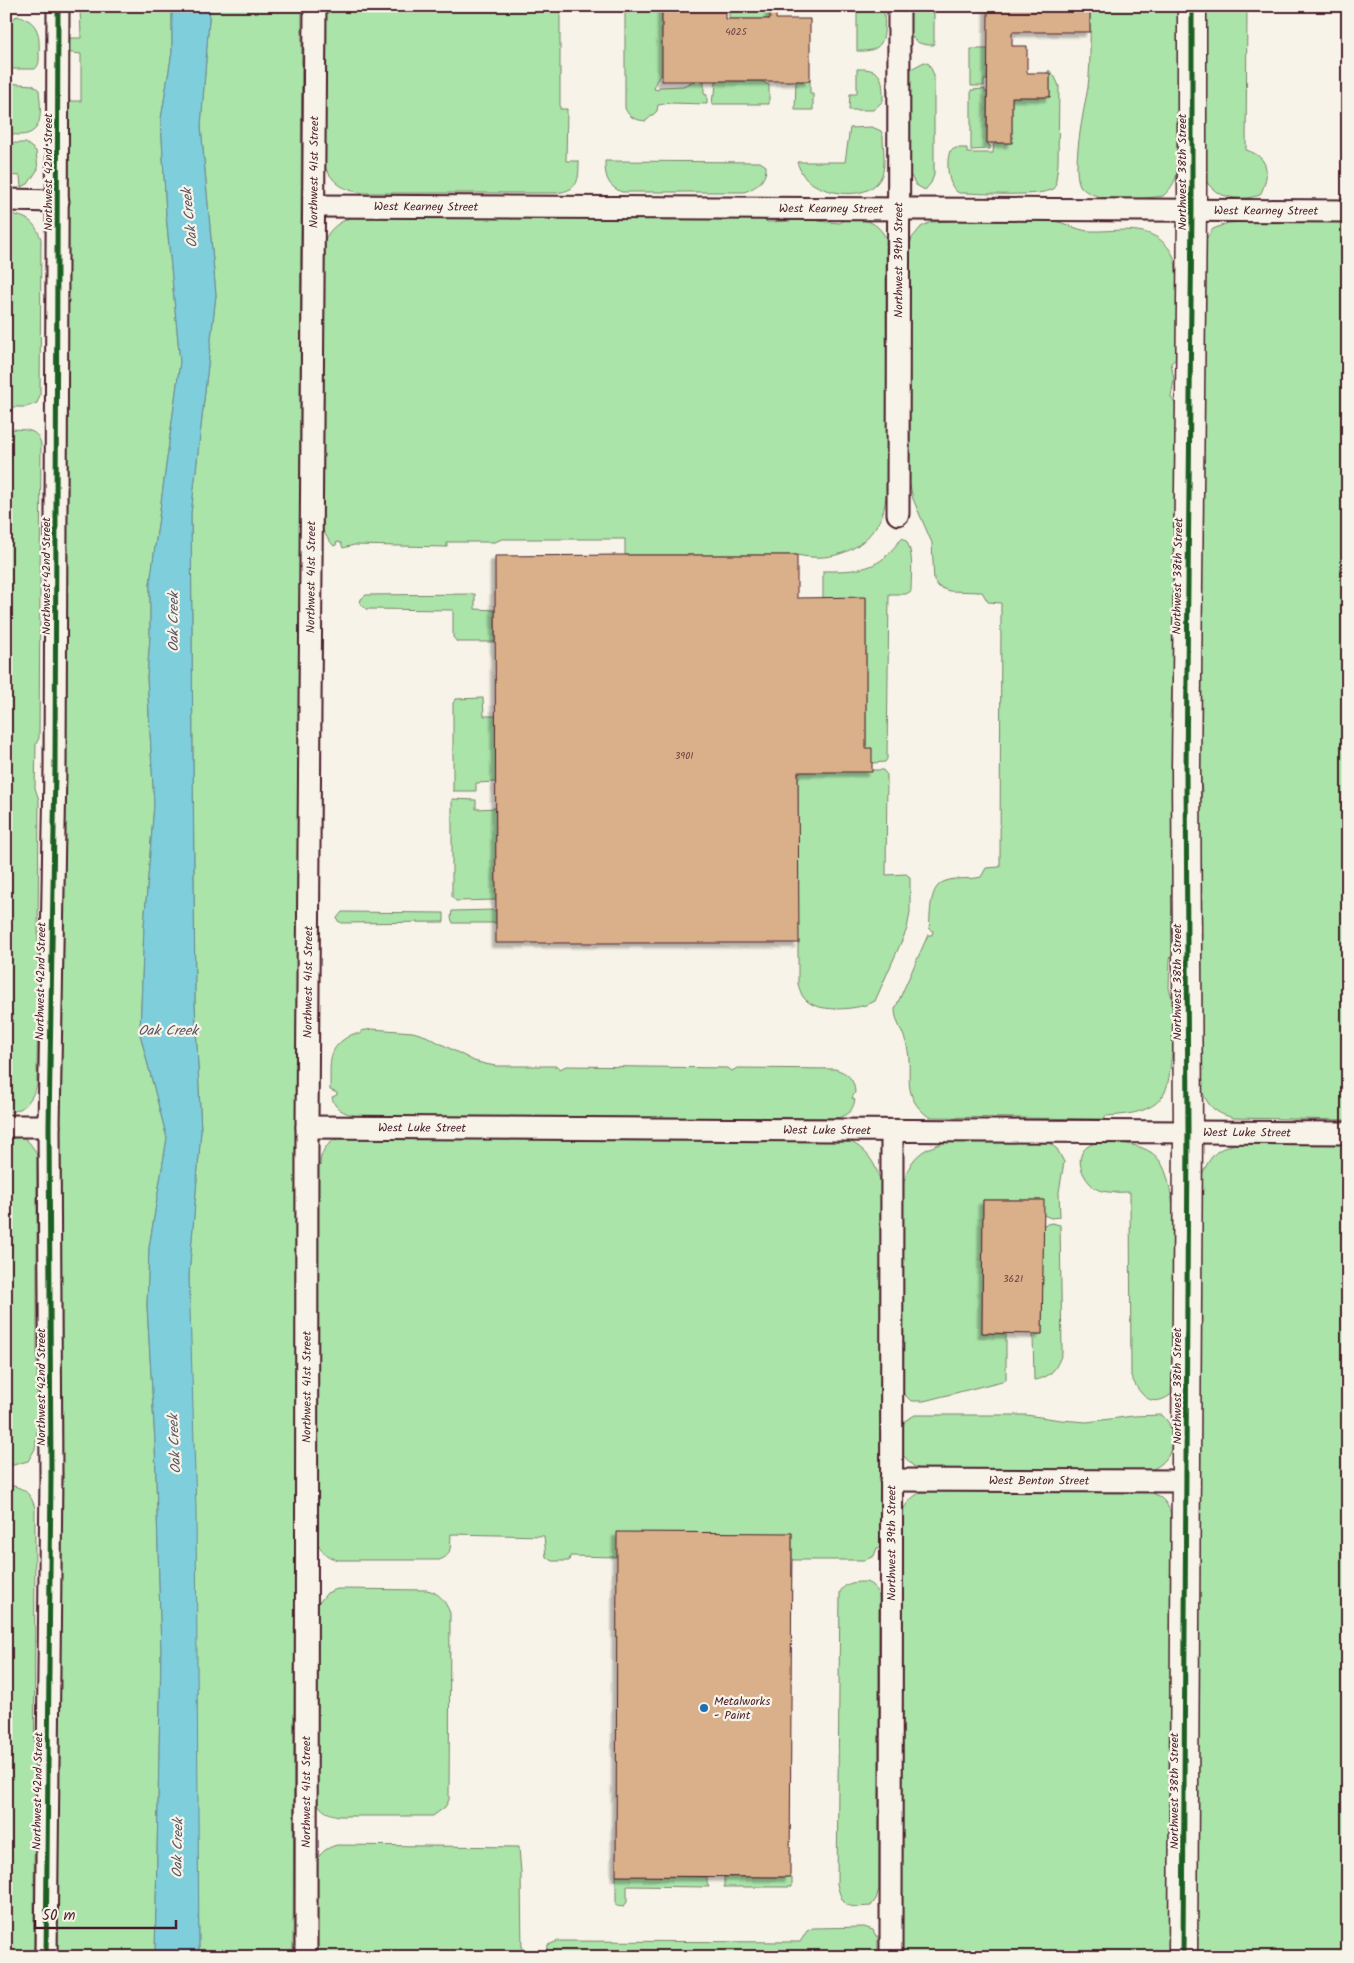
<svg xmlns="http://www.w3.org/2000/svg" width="1354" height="1963" viewBox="0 0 1354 1963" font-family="Kalam,sans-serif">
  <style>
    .green { fill: #aae4a9; stroke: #7a826a }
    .water { fill: #7fcedb; stroke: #6a8895 }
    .building { fill: #dab08b; stroke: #4a1f2b; filter: url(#shadow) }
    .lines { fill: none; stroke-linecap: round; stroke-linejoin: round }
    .street-casing { stroke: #4a1f2b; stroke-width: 25 }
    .secondary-casing { stroke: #4a1f2b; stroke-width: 31 }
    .street { stroke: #f7f3e8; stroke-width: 21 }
    .secondary { stroke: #f7f3e8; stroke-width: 28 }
    .cycleway-casing { stroke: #f7f3e8; stroke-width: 8 }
    .cycleway { stroke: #1b5e20; stroke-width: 5 }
    .poi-dot { fill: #1f6fb2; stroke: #f7f3e8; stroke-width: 2 }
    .labels { text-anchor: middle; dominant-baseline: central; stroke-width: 4.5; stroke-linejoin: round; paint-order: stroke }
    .number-label { font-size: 10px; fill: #6e4343 }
    .street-label { font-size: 12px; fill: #4a1f2b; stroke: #f7f3e8 }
    .poi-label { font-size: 12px; fill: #4a1f2b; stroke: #f7f3e8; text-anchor: start }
    .water-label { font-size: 14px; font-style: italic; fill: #5a5460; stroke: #f7f3e8 }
  </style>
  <defs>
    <filter id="shadow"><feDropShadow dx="-4.5" dy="4.5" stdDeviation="1" flood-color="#0004"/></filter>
  </defs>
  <rect width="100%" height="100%" fill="#f7f3e8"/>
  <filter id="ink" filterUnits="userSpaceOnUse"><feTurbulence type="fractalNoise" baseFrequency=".02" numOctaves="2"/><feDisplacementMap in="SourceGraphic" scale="10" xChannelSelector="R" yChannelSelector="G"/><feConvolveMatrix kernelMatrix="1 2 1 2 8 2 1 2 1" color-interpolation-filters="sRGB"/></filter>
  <g filter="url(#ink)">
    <g class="green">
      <path d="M80,6H172V52L161,119L166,214L180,362L150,584V637L147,677L154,805L144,926L140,1034L167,1138L149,1248L147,1306L155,1442L161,1651L155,1957H56L59,1113L68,101H81V54L65,52V38H81Z"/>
      <path d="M210,6H302L293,1957H199V1951L189,1275L201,1131L195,1004L191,514L216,295L201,126Z"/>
      <path d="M321,6H560V109H567L566,161H579C579,182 578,190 556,193H364C342,190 334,184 323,164Z"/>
      <path d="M630,6H650L662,10V74L656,81L654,89L658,90L659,87L683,86L694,81H704V94L707,95V104L670,103L658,105L657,111L646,121C636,120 629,118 625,108V11Z"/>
      <rect x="729" y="6" width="41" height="13"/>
      <path d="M857,6H884C884,31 890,53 857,51Z"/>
      <path d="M908,6H934V45C906,46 909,28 908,6Z"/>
      <path d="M1090,6H1180L1179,168C1176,180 1172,188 1163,196C1141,199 1099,204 1082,188C1069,176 1085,105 1088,87C1091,60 1090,33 1090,6Z"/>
      <path d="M1202,6H1247L1246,150C1270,157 1270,175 1260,195C1246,200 1222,200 1211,187C1208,185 1206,180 1204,177Z"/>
      <path d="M16,16C38,20 40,34 39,53C39,60 40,64 35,69H6V19L15,18Z"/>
      <path d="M971,49H988L987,80H984V86H971Z"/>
      <path d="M924,62L929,64L934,75V175L931,183L925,190L916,185L907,169L908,77L911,69Z"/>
      <path d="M857,69C883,68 883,79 883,101L873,110H849L850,94H857Z"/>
      <path d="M1049,70L1055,77L1059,86L1058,164L1055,188C1042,198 978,193 959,193C947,187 946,162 950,151L956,148H967V153H993L994,143H1012V97H1050V74L1047,73Z"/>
      <path d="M716,81H761L769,85V104H712L713,95H715Z"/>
      <path d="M796,81H810V94H813V110H795Z"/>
      <path d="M6,83L33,85L39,90C40,104 45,129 27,134C21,136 12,134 6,134Z"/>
      <path d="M985,89V92H987V143L990,146V149L971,150V90Z"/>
      <path d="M872,127L881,131L883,136C883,148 886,164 882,175C871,203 824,195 806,179C802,174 799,168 797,162H845L850,128Z"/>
      <path d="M6,143H26L36,151L38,169L28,184L21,187L20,176L6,175Z"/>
      <path d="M605,161L760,162L766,166C767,180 756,188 744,192H622C607,186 605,176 605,161Z"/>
      <path d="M10,214C28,217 35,222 41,239L40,395L37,403L26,407H6V236H10Z"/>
      <path d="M994,215L1052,217V221C1065,222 1076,230 1089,231C1115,232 1144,224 1164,243C1174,253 1176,261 1176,274H1179L1177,358L1171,363L1174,380L1171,397L1177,407L1176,674L1173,677L1170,718L1176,722L1174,953L1170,958L1169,988L1174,1004L1175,1052L1172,1053C1170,1065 1170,1080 1165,1092C1155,1113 1125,1115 1105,1116V1119L929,1117C899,1095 914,1075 907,1046C904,1032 895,1023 895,1009L928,935H932L933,931L929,929C931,914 928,886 946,881C957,877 970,880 981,877L986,868L1000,867L1001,603L988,602L982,592L949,591L939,587L934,581L932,543L913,499L909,482L908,250L912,238L921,227L931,222L953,221Z"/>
      <path d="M761,216L767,222L791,221V217L814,216L817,221L840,223L848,217H856L858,220C872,220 879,226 886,238L887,492C885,499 885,508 882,515C867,550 833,563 797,555H625V539H502L495,542H447V547L354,545L343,548L341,543L337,542L336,545L334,546C327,538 323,532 320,523L322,247C327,231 336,223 352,217Z"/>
      <path d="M1280,220H1348V1120L1234,1118C1210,1112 1205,1102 1199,1080L1197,825L1202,791L1199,762L1205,240L1213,229L1228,223Z"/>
      <path d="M8,429C23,430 37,427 41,444L39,738L36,744L35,788L39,800L37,1085C31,1101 24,1112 6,1112V430Z"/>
      <path d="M903,538C915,546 911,577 911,591L906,594H889L887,759L885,762L872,763L866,748V598H823V571C844,571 867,572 884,558C892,552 896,543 903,538Z"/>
      <path d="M475,594V609L495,610V642H457L453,637V610L366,609L360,603L361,599L366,595Z"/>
      <path d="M483,698L484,716H496V782L476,783V791H453V703L456,699Z"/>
      <path d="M872,770H883L887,775L886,875L906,874L910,877V912L907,929L875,1001C860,1010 820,1013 807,1001C801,996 800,990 798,984V772Z"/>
      <path d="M452,799L476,800V809L496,808V900L456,901L452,897Z"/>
      <path d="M496,910V923H453L451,918L452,911Z"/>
      <path d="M342,912L444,913V922L342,923L338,921L337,918Z"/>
      <path d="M372,1029L413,1032L426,1036L474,1061L485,1064L496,1066H558L560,1069L566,1066L728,1068L732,1071L737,1068L835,1069C848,1073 854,1079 855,1092L852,1098L855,1100C852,1112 847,1117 835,1118L356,1116C344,1113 334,1109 332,1097L337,1095V1093L330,1090C331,1062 325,1048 353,1034H361V1031Z"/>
      <path d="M6,1134C23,1133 30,1141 37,1155V1431L35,1449L28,1461L6,1467Z"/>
      <path d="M344,1136L846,1139C866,1149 875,1161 881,1183L880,1548H877L874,1556L865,1560H792V1533L617,1557L570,1556L569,1561H552L546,1557L544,1536L451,1534C450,1545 453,1556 439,1560H338C325,1557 320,1550 316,1538L315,1166H320C320,1149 329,1141 344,1136Z"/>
      <path d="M973,1137L1048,1142L1057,1149L1064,1162L1059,1192L1060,1217L1051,1218L1043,1215V1200H983L982,1333L1006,1334V1380L924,1401H911L903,1393L900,1382L901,1198C907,1148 929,1145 973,1137Z"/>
      <path d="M1251,1139L1348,1140V1957H1192L1201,1177C1214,1146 1221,1149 1251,1139Z"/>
      <path d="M1105,1141C1158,1146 1165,1155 1173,1206V1393C1152,1410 1140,1396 1131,1376L1130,1192C1119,1192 1104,1194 1095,1188C1083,1179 1073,1158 1087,1147C1092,1143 1099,1142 1105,1141Z"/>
      <path d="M1052,1223L1060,1225L1062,1353C1057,1368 1051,1378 1034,1380L1033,1334H1042L1043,1225Z"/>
      <path d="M915,1415H1026L1061,1420L1087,1422L1133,1416L1162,1415C1176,1427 1176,1452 1161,1464C1156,1468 1150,1471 1144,1473L925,1471L913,1466L901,1453V1428L906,1420Z"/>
      <path d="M6,1484C23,1488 30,1491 35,1508L34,1957H6Z"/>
      <path d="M926,1490L1147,1491C1160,1495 1167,1501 1171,1514L1170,1957H900L901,1515C906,1502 913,1495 926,1490Z"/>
      <path d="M866,1582C874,1585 876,1589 879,1597V1889L876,1899L871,1906C847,1908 843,1908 837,1884L840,1592C846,1582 854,1582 866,1582Z"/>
      <path d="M337,1589L427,1590C440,1593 445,1601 450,1613L449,1800L445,1807L433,1816H339C324,1813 318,1809 315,1793L316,1606L327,1593Z"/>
      <path d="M337,1845L519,1847L521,1873L522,1957H313C313,1938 311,1871 318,1858C322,1851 329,1847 337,1845Z"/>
      <path d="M616,1876L707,1877V1883L709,1887L627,1886V1902L624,1906L616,1905Z"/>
      <path d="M724,1877H790L792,1878V1887H724Z"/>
      <path d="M864,1927L873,1930L876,1936H878V1957H544L548,1945L558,1941L800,1942L807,1931L813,1928Z"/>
    </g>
    <path class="water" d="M172,6H210L201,126L216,295L191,514L195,1004L201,1131L189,1275L196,1509L199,1957H155L161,1651L155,1442L147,1306L149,1248L167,1138L140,1034L144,926L154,805L147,677L150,637V584L180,362L166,214L161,119L172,52Z"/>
    <g class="building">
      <path d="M662,6H708V9H726V19H770V6H776V19H810V81H662Z"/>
      <path d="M988,6H1090V32H1012V46H1027V73H1050V97H1012V143H987Z"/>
      <path d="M625,555H797V598L866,597V748H872V772H798L799,943H496L495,556Z"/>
      <path d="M983,1200H1044L1042,1334L982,1333Z"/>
      <path d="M617,1532L792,1533L790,1877L616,1876Z"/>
    </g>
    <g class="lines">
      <defs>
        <g id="street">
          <path d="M6,200L58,201"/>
          <path id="s1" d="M315,206L1348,211"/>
          <path id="s2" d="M898,514L899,6"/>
          <path d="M6,1126H49"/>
          <path id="s3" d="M307,1127L1348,1133"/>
          <path id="s4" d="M891,1480L1186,1481"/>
          <path d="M46,1957L51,1475L49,1126L55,769L58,6"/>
          <path id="s5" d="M306,1957L307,1127L315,6"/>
          <path id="s6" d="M891,1957L892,1131"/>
        </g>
        <path id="secondary" d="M1183,1957L1188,1132L1186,770L1192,210V6"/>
      </defs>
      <use href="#street" class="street-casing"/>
      <use href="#secondary" class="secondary-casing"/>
      <use href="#street" class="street"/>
      <use href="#secondary" class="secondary"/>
      <defs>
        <g id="cycleway">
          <path d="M46,1957L51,1475L49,1126L55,769L58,6"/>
          <path d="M1183,1957L1188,1132L1186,770L1192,210V6"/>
        </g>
      </defs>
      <use href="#cycleway" class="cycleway-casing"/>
      <use href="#cycleway" class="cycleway"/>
    </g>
  </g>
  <circle class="poi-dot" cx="704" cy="1708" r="5"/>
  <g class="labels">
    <g class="number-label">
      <text x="736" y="32">4025</text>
      <text x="684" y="756">3901</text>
      <text x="1013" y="1279">3621</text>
    </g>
    <g class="street-label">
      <text transform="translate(48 172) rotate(-90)">Northwest 42nd Street</text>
      <text stroke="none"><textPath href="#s5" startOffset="1785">Northwest 41st Street</textPath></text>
      <text transform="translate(1182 172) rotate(-90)">Northwest 38th Street</text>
      <text stroke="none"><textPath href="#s1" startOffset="111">West Kearney Street</textPath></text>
      <text stroke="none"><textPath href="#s1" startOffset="516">West Kearney Street</textPath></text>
      <text stroke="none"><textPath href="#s1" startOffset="951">West Kearney Street</textPath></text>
      <text stroke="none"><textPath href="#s2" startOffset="254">Northwest 39th Street</textPath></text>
      <text transform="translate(46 576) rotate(-90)">Northwest 42nd Street</text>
      <text stroke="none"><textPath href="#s5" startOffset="1380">Northwest 41st Street</textPath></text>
      <text transform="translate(1178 576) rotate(-89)">Northwest 38th Street</text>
      <text transform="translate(41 981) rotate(-89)">Northwest 42nd Street</text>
      <text stroke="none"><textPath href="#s5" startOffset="975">Northwest 41st Street</textPath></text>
      <text transform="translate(1177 982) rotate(-90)">Northwest 38th Street</text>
      <text stroke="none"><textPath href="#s3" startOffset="115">West Luke Street</textPath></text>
      <text stroke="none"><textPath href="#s3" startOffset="520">West Luke Street</textPath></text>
      <text stroke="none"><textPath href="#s3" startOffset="940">West Luke Street</textPath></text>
      <text stroke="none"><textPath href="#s5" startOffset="570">Northwest 41st Street</textPath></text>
      <text transform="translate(1177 1386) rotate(-90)">Northwest 38th Street</text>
      <text transform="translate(41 1387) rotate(-90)">Northwest 42nd Street</text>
      <text stroke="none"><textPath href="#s4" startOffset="148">West Benton Street</textPath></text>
      <text stroke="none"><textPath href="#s6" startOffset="414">Northwest 39th Street</textPath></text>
      <text transform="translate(38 1791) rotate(-89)">Northwest 42nd Street</text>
      <text stroke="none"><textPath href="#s5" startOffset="165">Northwest 41st Street</textPath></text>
      <text transform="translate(1174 1791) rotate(-90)">Northwest 38th Street</text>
    </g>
    <g class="poi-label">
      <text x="714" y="1701">Metalworks<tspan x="714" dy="14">- Paint</tspan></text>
    </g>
    <g class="water-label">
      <text transform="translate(190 218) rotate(-96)">Oak Creek</text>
      <text transform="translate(174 622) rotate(-90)">Oak Creek</text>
      <text x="168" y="1031">Oak Creek</text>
      <text transform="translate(175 1444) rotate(-93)">Oak Creek</text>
      <text transform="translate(178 1848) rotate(-89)">Oak Creek</text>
    </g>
  </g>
  <rect width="1354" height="1963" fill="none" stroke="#f7f3e8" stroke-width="25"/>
  <rect x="12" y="12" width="1329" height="1938" fill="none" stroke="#4a1f2b" stroke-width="2" filter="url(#ink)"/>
  <path d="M35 1920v8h141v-8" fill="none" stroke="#4a1f2b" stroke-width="2.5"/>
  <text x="42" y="1920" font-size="15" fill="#4a1f2b" stroke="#f7f3e8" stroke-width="4" paint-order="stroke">50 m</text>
</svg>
